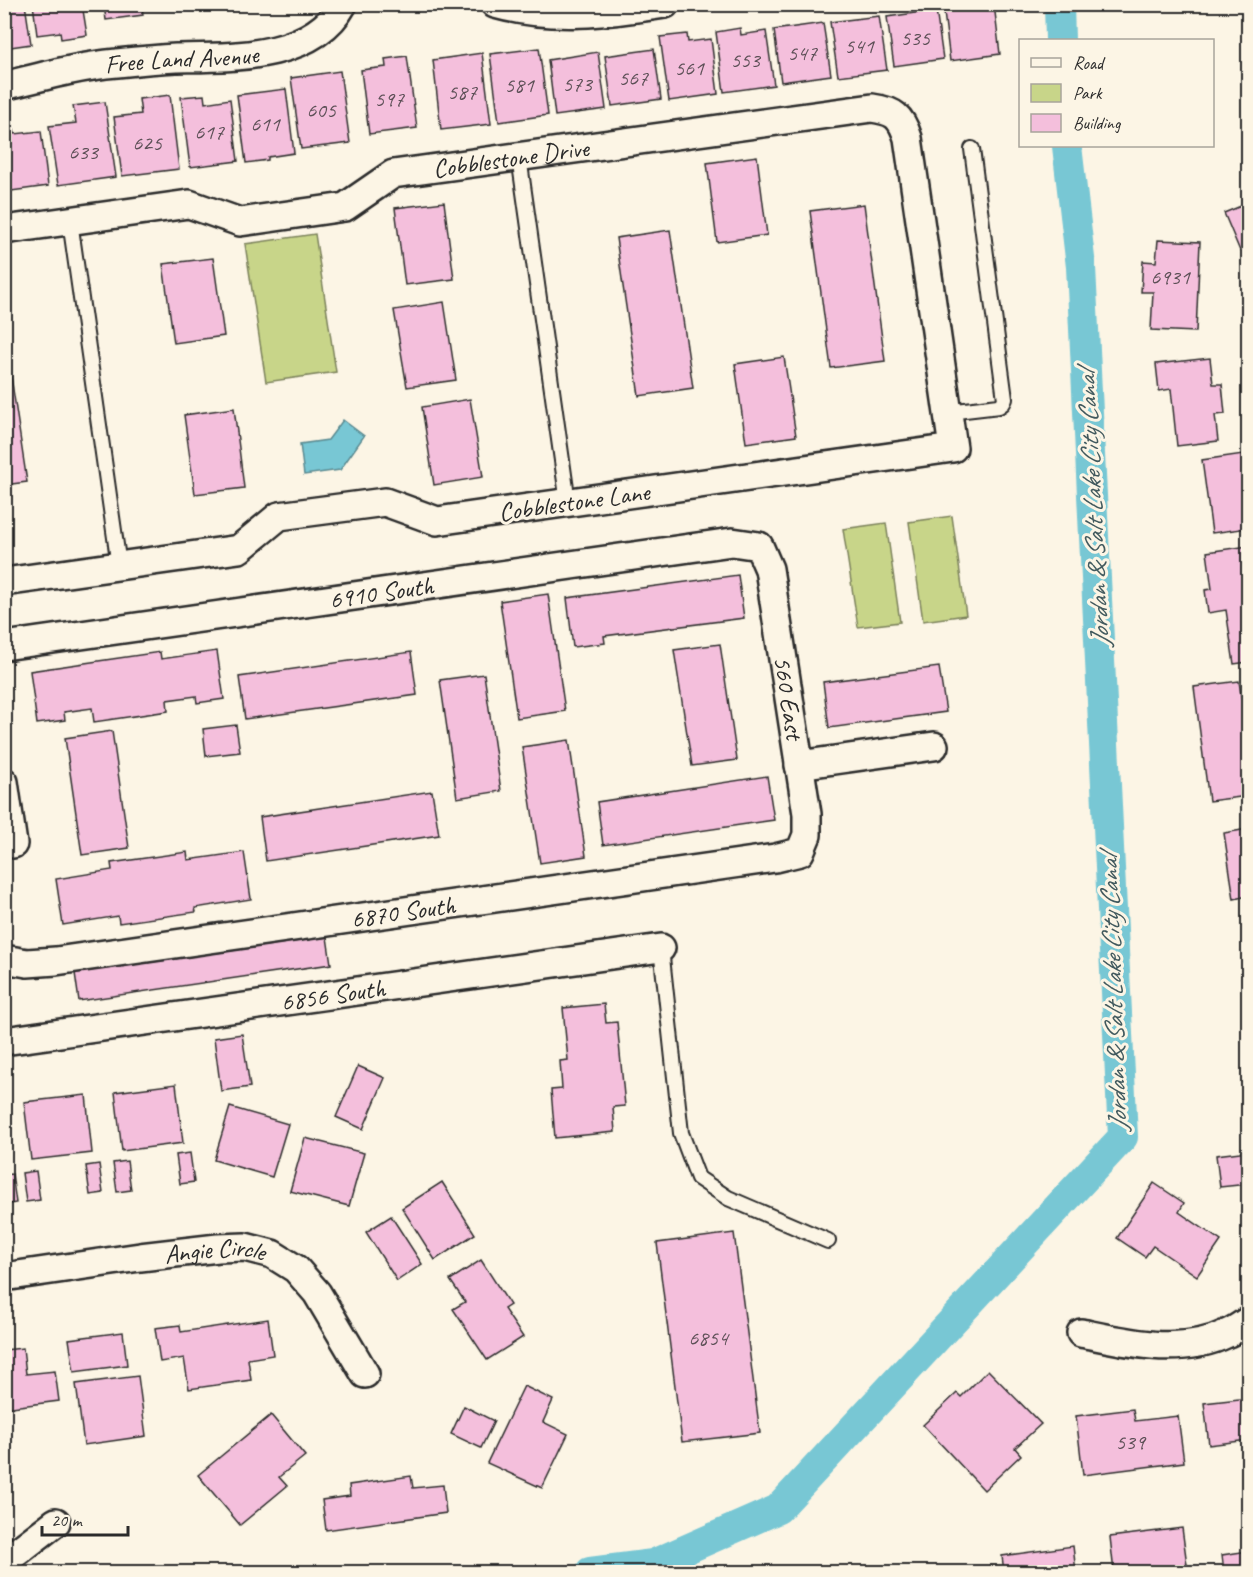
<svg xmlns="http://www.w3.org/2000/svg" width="1253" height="1577" viewBox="0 0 1253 1577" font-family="Caveat,sans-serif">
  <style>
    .green { fill: #c8d589; stroke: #7a805a; stroke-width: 1.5 }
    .water { fill: #78c7d4; stroke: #598990; stroke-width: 1.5 }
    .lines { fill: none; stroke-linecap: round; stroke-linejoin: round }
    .canal { stroke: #78c7d4; stroke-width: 30 }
    .building { fill: #f4bfdc; stroke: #2b2b2b; stroke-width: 1.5 }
    .service-casing { stroke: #2b2b2b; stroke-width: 18 }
    .minor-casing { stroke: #2b2b2b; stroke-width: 32 }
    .service { stroke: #fcf5e5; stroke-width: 14 }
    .minor { stroke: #fcf5e5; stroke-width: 27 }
    .labels { text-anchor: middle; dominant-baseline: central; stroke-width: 6; stroke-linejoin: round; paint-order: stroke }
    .number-label { font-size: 22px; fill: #5d5057 }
    .street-label { font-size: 26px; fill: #2b2b2b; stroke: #fcf5e5 }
    .water-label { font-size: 27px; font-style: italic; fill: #425a5e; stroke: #fcf5e5 }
  </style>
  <rect width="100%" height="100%" fill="#fcf5e5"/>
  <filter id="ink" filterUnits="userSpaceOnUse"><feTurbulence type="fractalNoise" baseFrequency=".0167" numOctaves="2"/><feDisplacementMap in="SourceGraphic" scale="12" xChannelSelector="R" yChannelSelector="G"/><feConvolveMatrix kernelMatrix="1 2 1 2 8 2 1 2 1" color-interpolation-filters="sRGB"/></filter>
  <g filter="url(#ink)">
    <g class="green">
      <path d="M315,234L336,372L266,382L245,244Z"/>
      <path d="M952,516L966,615L923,621L909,522Z"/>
      <path d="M886,523L900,622L858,627L843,529Z"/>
    </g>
    <path class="water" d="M343,420L364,436L340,470L304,475L300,444L328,440Z"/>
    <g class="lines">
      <g class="canal">
        <path d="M1059,4L1060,40"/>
        <path d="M590,1572L653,1564L778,1509L1123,1137L1081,267L1067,146"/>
      </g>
    </g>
    <g class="building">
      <path d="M4,4H25L31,44L4,48Z"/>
      <path d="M33,4H82L87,35L61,39L60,32L37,35Z"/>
      <path d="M104,4H142L143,15L106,20Z"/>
      <path d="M943,4H994L1000,54L950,61Z"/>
      <path d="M936,10L943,59L894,66L887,17Z"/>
      <path d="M879,16L887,70L838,76L830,22Z"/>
      <path d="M823,23L831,75L781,82L774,30Z"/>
      <path d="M740,28L741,35L766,31L774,85L724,92L716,32Z"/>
      <path d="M687,34L688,42L711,39L718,94L669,101L660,37Z"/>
      <path d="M539,48L548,115L499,122L490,54Z"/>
      <path d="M654,49L661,99L612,106L605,56Z"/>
      <path d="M598,52L606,109L555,116L548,60Z"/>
      <path d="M482,53L491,124L441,130L433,60Z"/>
      <path d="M407,56L417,128L369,134L361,70L386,67L385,59Z"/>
      <path d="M340,71L350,143L301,149L291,78Z"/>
      <path d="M286,89L294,153L268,157V160L246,163L237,95Z"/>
      <path d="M170,95L179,169L122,176L114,117L141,114L139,99Z"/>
      <path d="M204,95L205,103L230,99L238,161L190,167L181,97Z"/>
      <path d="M105,102L116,177L58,185L49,126L76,123L73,106Z"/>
      <path d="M13,127L15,134L41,131L48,186L4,192V128Z"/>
      <path d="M757,156L767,235L717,242L707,163Z"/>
      <path d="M444,202L454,279L405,285L395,208Z"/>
      <path d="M1248,203V247L1240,251L1224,213Z"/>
      <path d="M864,204L885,361L831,368L810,211Z"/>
      <path d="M670,230L693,388L639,396L616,238Z"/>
      <path d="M1158,240L1200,242L1196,332L1151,330L1153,292H1141L1143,261L1156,262Z"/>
      <path d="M213,258L224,336L174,343L163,264Z"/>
      <path d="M444,302L456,380L407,387L394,310Z"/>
      <path d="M4,330L27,482L4,485Z"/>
      <path d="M784,357L796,436L746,443L735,364Z"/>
      <path d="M1210,358L1213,384H1222L1225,414L1215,415L1218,441L1177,446L1171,389L1159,391L1156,364Z"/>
      <path d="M470,399L483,477L434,485L422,407Z"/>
      <path d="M234,408L244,488L195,494L184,415Z"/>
      <path d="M1243,454L1248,494V528L1212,533L1202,460Z"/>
      <path d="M1248,546V662L1234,664L1226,610L1208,613L1205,590L1212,589L1207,552Z"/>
      <path d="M738,575L744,618L604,636L605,643L573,647L567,598Z"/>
      <path d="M548,594L565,711L517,718L500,601Z"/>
      <path d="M720,644L737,760L692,766L674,650Z"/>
      <path d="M217,651L224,699L197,703L196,696L167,700L168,711L94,722L92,708L64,712L65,720L37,724L30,671L160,652L161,659Z"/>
      <path d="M411,652L417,695L245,719L239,677Z"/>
      <path d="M939,667L946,712L829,728L823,682Z"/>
      <path d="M484,674L501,791L457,798L440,680Z"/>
      <path d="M1239,681L1245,724L1248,723V796L1209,801L1194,687Z"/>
      <path d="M236,725L240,752L206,756L203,729Z"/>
      <path d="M112,731L129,848L82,855L65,738Z"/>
      <path d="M569,740L586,856L540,863L522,747Z"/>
      <path d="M767,776L774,820L603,845L597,802Z"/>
      <path d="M432,791L439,835L266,861L260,817Z"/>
      <path d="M1248,829V896L1234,899L1224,833Z"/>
      <path d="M187,852L188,860L244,852L251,899L195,908L196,912L119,923L118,916L63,925L56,879L112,870L111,863Z"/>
      <path d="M327,937L331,964L79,1001L75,973Z"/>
      <path d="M604,1004L606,1023L617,1022L625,1106L613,1107L615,1132L555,1138L551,1090L562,1089L560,1061L568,1060L563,1008Z"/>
      <path d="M242,1034L250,1087L221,1091L214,1038Z"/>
      <path d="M358,1066L385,1078L363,1129L336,1117Z"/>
      <path d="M176,1084L183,1143L122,1151L115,1092Z"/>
      <path d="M86,1095L92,1153L31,1160L24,1102Z"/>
      <path d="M230,1107L288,1124L272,1177L214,1160Z"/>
      <path d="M305,1138L364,1153L349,1206L290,1191Z"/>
      <path d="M1248,1151V1184L1220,1187L1216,1155Z"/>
      <path d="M190,1153L194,1182L180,1184L176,1155Z"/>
      <path d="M127,1161L131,1190L117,1192L113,1163Z"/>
      <path d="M99,1164L103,1193L90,1195L86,1166Z"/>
      <path d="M36,1171L40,1200L26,1202L22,1173Z"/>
      <path d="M12,1174L16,1203L4,1205V1175Z"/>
      <path d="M442,1182L475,1234L435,1260L402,1208Z"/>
      <path d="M1154,1183L1184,1203L1179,1212L1221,1241L1197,1276L1153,1246L1145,1257L1117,1238Z"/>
      <path d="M391,1216L422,1264L397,1281L366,1232Z"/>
      <path d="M734,1233L760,1433L682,1442L657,1243Z"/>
      <path d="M481,1260L510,1305L504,1309L523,1337L487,1360L453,1309L465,1302L450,1280Z"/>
      <path d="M268,1319L273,1355L248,1359L251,1380L189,1389L184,1358L160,1362L155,1328L180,1325L181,1332Z"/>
      <path d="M123,1332L127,1365L74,1372L69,1339Z"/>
      <path d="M23,1348L26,1374L55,1371L59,1401L4,1408V1350Z"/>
      <path d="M988,1370L1041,1424L1015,1448L1021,1455L984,1490L923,1425L957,1393L961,1397Z"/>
      <path d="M138,1376L146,1436L84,1445L76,1384Z"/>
      <path d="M524,1386L553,1400L543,1422L568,1434L542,1488L487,1463Z"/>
      <path d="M1248,1398V1440L1209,1445L1204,1403Z"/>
      <path d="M464,1406L494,1421L481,1448L451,1434Z"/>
      <path d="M1133,1409L1135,1421L1178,1416L1184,1462L1083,1475L1076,1416Z"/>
      <path d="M271,1415L305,1456L279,1477L287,1486L240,1525L198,1475Z"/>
      <path d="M411,1476L413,1488L443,1485L446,1513L326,1530L322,1500L350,1496L349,1485Z"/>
      <path d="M1182,1528L1188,1572H1114L1110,1537Z"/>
      <path d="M1073,1546L1076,1572H1004L1002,1556Z"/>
      <path d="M1248,1551V1572H1224L1222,1555Z"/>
    </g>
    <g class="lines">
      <defs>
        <g id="service">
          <path d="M519,157L568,503"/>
          <path d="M70,221L119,566"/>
          <path d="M948,412L999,406L1003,403L1005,399L972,149"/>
          <path d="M661,948L681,1133L698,1178L728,1198L828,1241"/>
        </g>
        <g id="minor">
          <path d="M495,4C552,20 608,13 665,4"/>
          <path id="s1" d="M4,86C40,77 80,66 117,63C136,61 157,59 176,58C231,57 312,60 343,4"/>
          <path id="s2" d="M4,230L189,204L240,222L345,207L393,174L872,108C894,111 901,116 908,138L953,448L437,521L385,502L279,516L239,549L4,582"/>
          <path id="s3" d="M4,646L732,542L759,546L769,569L807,814V835L800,852L775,858L56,961L27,963L4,959"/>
          <path d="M799,765L934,746"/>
          <path d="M4,782L13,844"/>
          <path id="s4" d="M4,1041L661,948"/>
          <path id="s5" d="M4,1277L140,1257L218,1248L245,1247L272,1254L296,1269L317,1293L365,1374"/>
          <path d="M1081,1333C1130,1343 1181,1356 1228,1333C1235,1330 1242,1325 1248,1321"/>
          <path d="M4,1562L56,1522"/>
        </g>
      </defs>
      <use href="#service" class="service-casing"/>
      <use href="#minor" class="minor-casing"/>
      <use href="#service" class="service"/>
      <use href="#minor" class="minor"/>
    </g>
  </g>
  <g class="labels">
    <g class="number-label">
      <text x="915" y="38">535</text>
      <text x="859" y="46">541</text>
      <text x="802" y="53">547</text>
      <text x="745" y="60">553</text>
      <text x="689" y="68">561</text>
      <text x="633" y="78">567</text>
      <text x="577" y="84">573</text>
      <text x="519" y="85">581</text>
      <text x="462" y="92">587</text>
      <text x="389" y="99">597</text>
      <text x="321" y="110">605</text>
      <text x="265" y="124">611</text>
      <text x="209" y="132">617</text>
      <text x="147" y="143">625</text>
      <text x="83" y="152">633</text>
      <text x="1170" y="277">6931</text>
      <text x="708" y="1338">6854</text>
      <text x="1130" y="1442">539</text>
    </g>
    <g class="street-label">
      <text stroke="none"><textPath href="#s1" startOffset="180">Free Land Avenue</textPath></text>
      <text stroke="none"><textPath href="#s2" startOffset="524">Cobblestone Drive</textPath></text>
      <text transform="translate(574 502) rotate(-8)">Cobblestone Lane</text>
      <text stroke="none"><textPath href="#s3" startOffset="381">6910 South</textPath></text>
      <text stroke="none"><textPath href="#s3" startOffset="918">560 East</textPath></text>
      <text transform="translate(403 912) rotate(-8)">6870 South</text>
      <text stroke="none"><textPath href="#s4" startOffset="332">6856 South</textPath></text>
      <text stroke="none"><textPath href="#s5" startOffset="213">Angie Circle</textPath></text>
    </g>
    <g class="water-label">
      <text transform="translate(1093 509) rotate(-93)">Jordan &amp; Salt Lake City Canal</text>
      <text transform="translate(1113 993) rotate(-92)">Jordan &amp; Salt Lake City Canal</text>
    </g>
  </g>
  <rect width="1253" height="1577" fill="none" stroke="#fcf5e5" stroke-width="24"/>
  <rect x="12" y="12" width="1229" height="1553" fill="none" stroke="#2b2b2b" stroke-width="2" filter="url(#ink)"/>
  <rect x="1019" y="39" width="195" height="108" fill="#fcf5e5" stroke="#a8a49b" stroke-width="1.5"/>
  <rect x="1031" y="58" width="30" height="9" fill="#fcf5e5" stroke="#a8a49b" stroke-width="1.5"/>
  <text x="1073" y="69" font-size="18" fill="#2b2b2b">Road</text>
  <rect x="1031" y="84" width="30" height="18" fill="#c8d589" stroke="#a8a49b" stroke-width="1.5"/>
  <text x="1073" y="99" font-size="18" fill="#2b2b2b">Park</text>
  <rect x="1031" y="114" width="30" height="18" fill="#f4bfdc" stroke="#a8a49b" stroke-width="1.5"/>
  <text x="1073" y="129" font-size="18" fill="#2b2b2b">Building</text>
  <path d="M42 1526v9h86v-9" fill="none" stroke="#2b2b2b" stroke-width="3"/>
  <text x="51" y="1526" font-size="18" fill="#2b2b2b" stroke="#fcf5e5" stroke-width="4.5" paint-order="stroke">20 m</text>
</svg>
